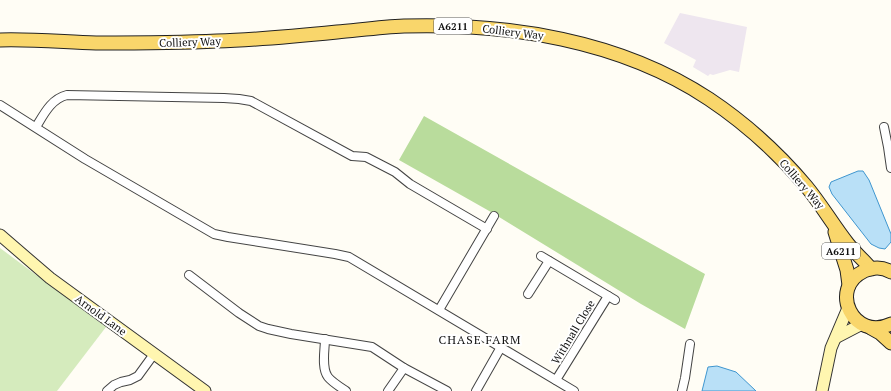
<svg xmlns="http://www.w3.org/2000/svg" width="891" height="391" viewBox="0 0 891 391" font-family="'PT Serif',serif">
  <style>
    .industrial { fill: #eee6ef }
    .green { fill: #d5ebbd }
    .forest { fill: #b9dc9c }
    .water { fill: #b9e0f7; stroke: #3f96cf }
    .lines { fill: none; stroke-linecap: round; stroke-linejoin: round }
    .street-casing { stroke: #444; stroke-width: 10 }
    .secondary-casing { stroke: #333; stroke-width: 13 }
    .primary-casing { stroke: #222; stroke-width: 15 }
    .street { stroke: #fff; stroke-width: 8 }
    .secondary { stroke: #fff6b0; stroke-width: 11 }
    .primary { stroke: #f9d66b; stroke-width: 13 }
    .labels { text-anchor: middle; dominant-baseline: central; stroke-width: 4; stroke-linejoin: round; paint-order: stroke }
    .shield { fill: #fff; stroke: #585858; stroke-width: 1 }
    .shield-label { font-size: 10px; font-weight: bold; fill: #111 }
    .street-label { font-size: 11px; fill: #111; stroke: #fff }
    .neighbourhood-label { font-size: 12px; letter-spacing: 1px; fill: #111; stroke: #fff }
  </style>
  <rect width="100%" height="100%" fill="#fffdf5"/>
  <path class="industrial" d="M680,13L747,27L739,72L730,70L713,75L710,74L708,76L693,67L696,60L664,43Z"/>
  <path class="green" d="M0,248L106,327L57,391H0Z"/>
  <path class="forest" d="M424,116L705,274L685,329L641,304L491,212L399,160Z"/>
  <g class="water">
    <path d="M858,171H863L869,180L891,234V242L885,249L879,248L871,244L832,194L829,187L831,182Z"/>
    <path d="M717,366L736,372L756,391H702L708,367Z"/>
  </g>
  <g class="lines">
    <defs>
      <g id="street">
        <path d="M0,105L85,159L214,234L228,237L335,254L349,257L574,391"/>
        <path d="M36,127C44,114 51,99 67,95L224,98L239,99L251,101L352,156L366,157L395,172L410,184L487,229"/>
        <path d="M884,127L888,147L891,168"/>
        <path d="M541,256L615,300"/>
        <path d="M189,275L239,313L259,326L268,329L291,334L372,347L404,368L447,391"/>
        <path d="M528,294L549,261"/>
        <path d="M439,310L494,216"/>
        <path d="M325,339C325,349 321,368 328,377C332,382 340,387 346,391"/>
        <path d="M556,380L608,296"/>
        <path d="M107,391L114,385L121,382L130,380L138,376L154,354"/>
        <path d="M388,391L404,368"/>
        <path d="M476,391L501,347"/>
        <path d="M682,391L685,378L690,344"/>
      </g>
      <g id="secondary">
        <path d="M0,235L50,278L205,391"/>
        <path d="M837,337L862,324"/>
        <path d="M822,391L831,348L848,308"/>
      </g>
      <g id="primary">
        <path d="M0,40C32,39 64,42 96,43C137,43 177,43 217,41C257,40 297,36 337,32C359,30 382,27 404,26C508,23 620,40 709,99C745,123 778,153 806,186C821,204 833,225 848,244C855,253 864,260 871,269"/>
        <path d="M835,232L847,270L849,285"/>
        <path d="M891,272C883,267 873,267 864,271C828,288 853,342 891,324"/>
        <path d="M871,328L880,333L891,343"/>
      </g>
    </defs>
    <use href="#street" class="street-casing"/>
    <use href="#secondary" class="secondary-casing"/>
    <use href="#primary" class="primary-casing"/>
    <use href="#street" class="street"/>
    <use href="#secondary" class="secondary"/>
    <use href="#primary" class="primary"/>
  </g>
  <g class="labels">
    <g class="shield">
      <rect x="434" y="18" width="38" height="16" rx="3"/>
      <rect x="822" y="243" width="38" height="16" rx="3"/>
    </g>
    <g class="shield-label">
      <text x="453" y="26">A6211</text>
      <text x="841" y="251">A6211</text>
    </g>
    <g class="street-label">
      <text transform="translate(513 32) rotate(7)">Colliery Way</text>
      <text transform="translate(190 42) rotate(-2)">Colliery Way</text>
      <text transform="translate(802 184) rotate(49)">Colliery Way</text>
      <text transform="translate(101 315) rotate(36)">Arnold Lane</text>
      <text transform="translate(573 332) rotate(-59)">Withnall Close</text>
    </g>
    <g class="neighbourhood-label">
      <text x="480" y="339">CHASE FARM</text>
    </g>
  </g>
</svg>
